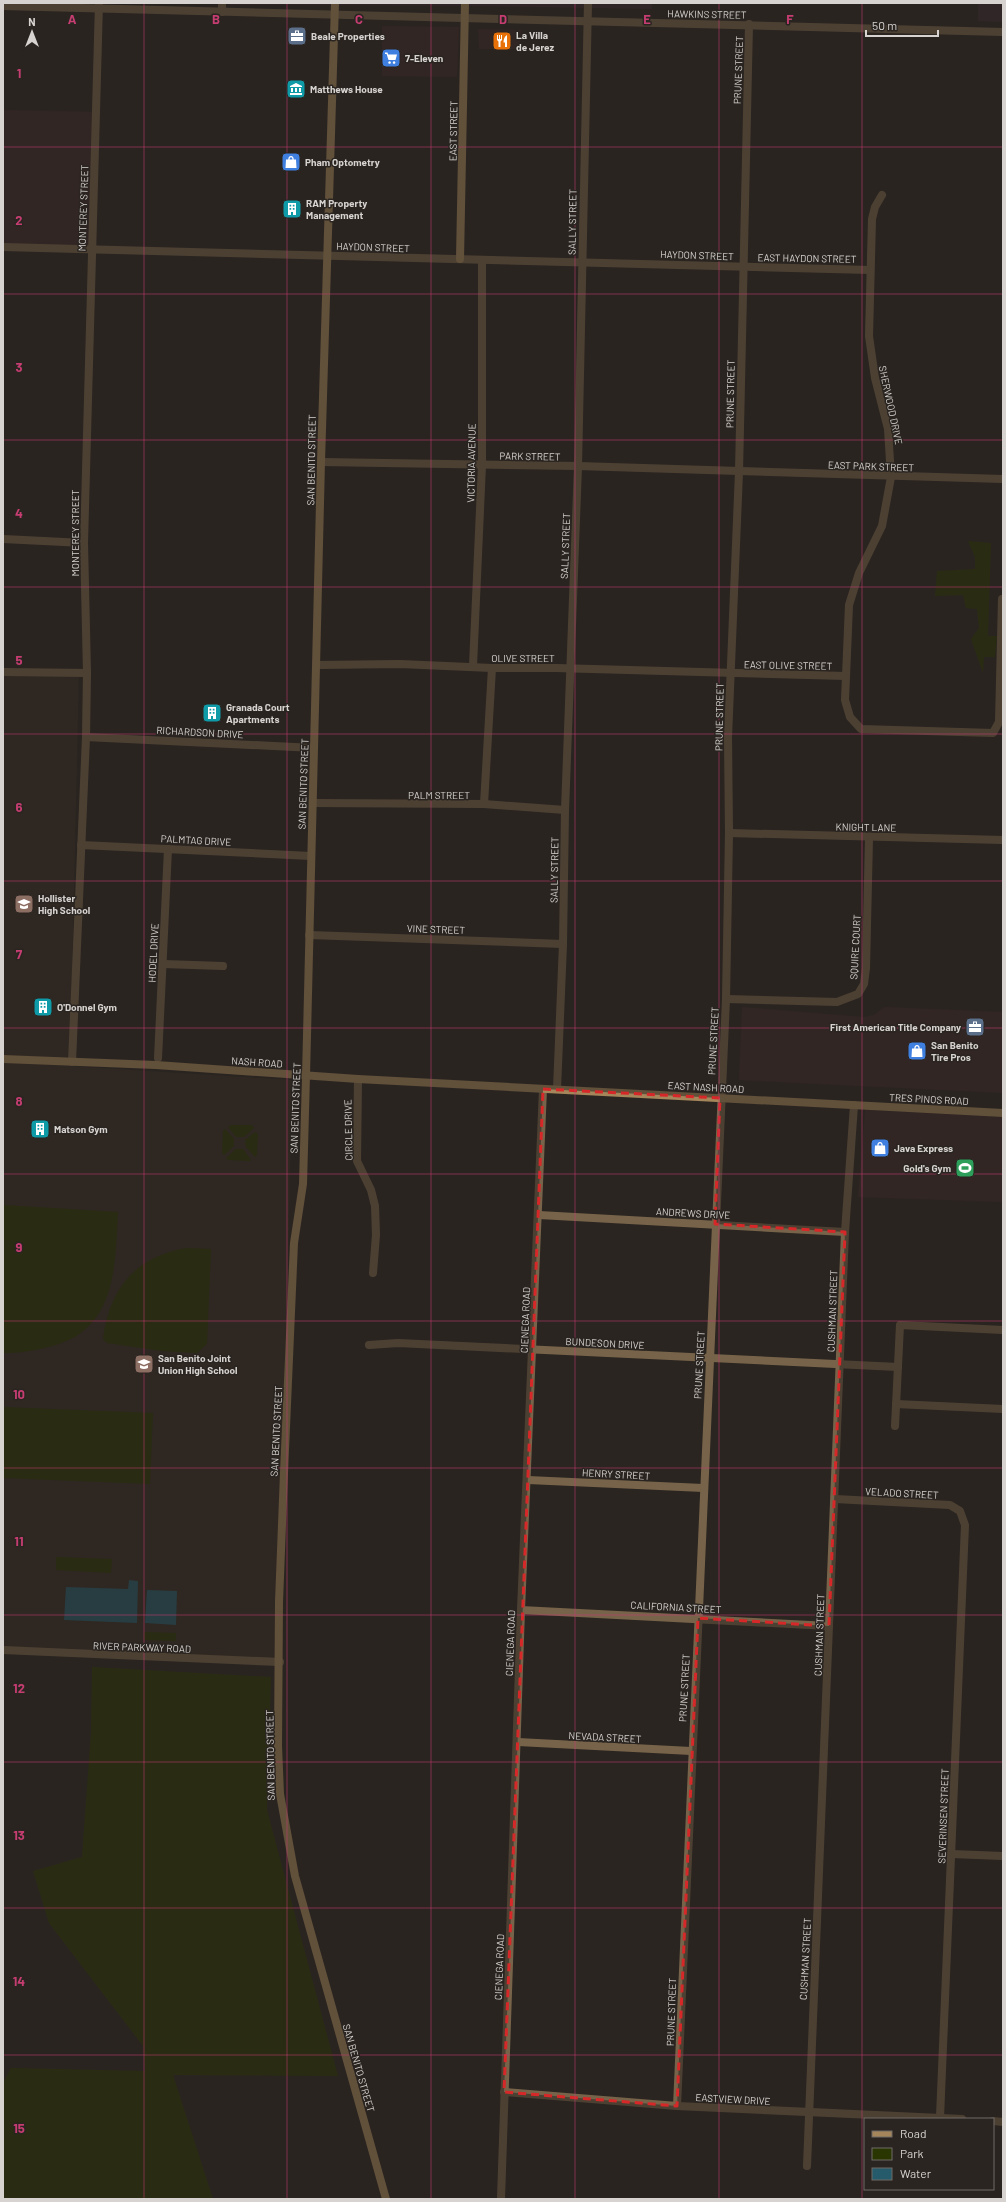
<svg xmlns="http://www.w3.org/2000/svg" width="1006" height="2202" viewBox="0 0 1006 2202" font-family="Barlow,sans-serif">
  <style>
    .commercial { fill: #3c2828 }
    .industrial { fill: #392830 }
    .built { fill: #352c23 }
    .green { fill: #293602 }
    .water { fill: #255b6b }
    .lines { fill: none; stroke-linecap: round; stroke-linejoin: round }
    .street { stroke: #776349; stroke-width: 8 }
    .secondary { stroke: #a5855a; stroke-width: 8 }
    .marked { fill: none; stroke: #d62828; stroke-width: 3; stroke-dasharray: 8 5; stroke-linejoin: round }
    .grid { fill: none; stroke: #c63d72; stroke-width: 1; stroke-opacity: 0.55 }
    .labels { text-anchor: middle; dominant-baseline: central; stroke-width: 3; stroke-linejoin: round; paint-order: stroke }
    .street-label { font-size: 10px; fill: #d7d3d0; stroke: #2a2521 }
    .poi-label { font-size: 10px; font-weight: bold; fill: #d7d3d0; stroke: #2a2521; text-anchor: start }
    .grid-label { font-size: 13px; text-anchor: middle; font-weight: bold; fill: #c63d72; stroke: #2a2521; stroke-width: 3; stroke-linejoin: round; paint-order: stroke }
  </style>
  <rect width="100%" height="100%" fill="#2a2521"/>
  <g class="commercial">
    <path d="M382,26L459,27L457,77L382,76Z"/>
    <path d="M478,29L521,30L520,49H479Z"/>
    <path d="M3,110L97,112L92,249L3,247Z"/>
    <path d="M742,1007L864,1017L874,1015L884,1007L1003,1012V1093L739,1080Z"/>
    <path d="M865,1110L1003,1117V1202L858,1197Z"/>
  </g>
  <g class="industrial">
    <path d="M229,3H652V9L482,6L229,5Z"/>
    <path d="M978,3H1003V22L978,21Z"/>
  </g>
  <path class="built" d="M3,675H79L70,1066L292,1080L279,1664L3,1648Z"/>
  <g class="green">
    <path d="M968,541L991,543L988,636H997L995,657H984L983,673L971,639L979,628L977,609L966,608L963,595L935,596L937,571L975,569V557Z"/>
    <path d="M231,1125H252L254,1128L244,1137H236L228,1127Z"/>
    <path d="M225,1129L234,1139V1146L224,1155L222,1153L223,1131Z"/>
    <path d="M255,1132L258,1134L257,1155L255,1157L246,1147L245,1140Z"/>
    <path d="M236,1149H243L251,1160L250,1161L228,1160L226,1158Z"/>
    <path d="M3,1205L118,1212C115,1269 116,1332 48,1347C33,1351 19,1353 3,1353Z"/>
    <path d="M187,1248L211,1249L207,1344L197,1353L162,1351L107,1343L103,1339C109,1289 136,1256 187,1248Z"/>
    <path d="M3,1407L153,1413L150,1484L3,1478Z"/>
    <path d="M56,1557L112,1559L111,1573L56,1570Z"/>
    <path d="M144,1632L176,1633V1641L144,1640Z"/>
    <path d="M92,1667L271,1677L267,1810L338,2076L173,2075L213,2199H3V2084L11,2068L145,2071L143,2046L49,1923L33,1871L82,1857L91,1732Z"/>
  </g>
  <g class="water">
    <path d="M129,1580L138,1581L137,1623L64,1620L66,1587L128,1589Z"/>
    <path d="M147,1590L177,1591L176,1625L145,1623Z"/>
  </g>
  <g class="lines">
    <g class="street">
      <path d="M3,6L1003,32"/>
      <path d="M222,12V3"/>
      <path d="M882,195L875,207L872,219L869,336L875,378L888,429L891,477L882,526L859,573L849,605L845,700L850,717L861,729L993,733L999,722L1002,599"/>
      <path d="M3,247L870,270"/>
      <path d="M321,462L578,466L1003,479"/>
      <path d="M3,539L84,543"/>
      <path d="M317,665L400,664L492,668H556L846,676"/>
      <path d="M473,666L482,465V260"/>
      <path d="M3,672L87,673"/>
      <path d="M86,737L314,748"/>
      <path d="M313,803L484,804L565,810"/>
      <path d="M484,804L492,668"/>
      <path d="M729,833L1003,840"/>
      <path d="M81,845L311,856"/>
      <path d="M309,935L563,944"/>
      <path d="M163,964L223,966"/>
      <path d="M726,999L837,1002L858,994L864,984L866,968L869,838"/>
      <path d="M158,1058L168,849"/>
      <path d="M72,1062L86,737L87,673L84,543L99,3"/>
      <path d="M358,1079L357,1161L371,1190L375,1206L376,1235L373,1273"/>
      <path d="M557,1089L563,944L565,810L578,466L588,3"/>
      <path d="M539,1215L845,1232"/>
      <path d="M369,1345L398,1343L898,1367"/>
      <path d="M896,1404L1003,1409"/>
      <path d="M895,1426L900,1325L1003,1330"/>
      <path d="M528,1480L703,1488"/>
      <path d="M835,1499L950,1505L960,1511L965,1525L940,2117"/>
      <path d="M521,1610L829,1626"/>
      <path d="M3,1650L280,1662"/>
      <path d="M518,1742L691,1751"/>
      <path d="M951,1854L1003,1856"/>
      <path d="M504,2092L677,2106L962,2119"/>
      <path d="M677,2106L726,999L729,833L728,737L739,472L749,24"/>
      <path d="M993,2121L1003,2122"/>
      <path d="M807,2166L845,1232L854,1105"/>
      <path d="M501,2199L521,1610L543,1089"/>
    </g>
    <g class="secondary">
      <path d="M335,3L321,462L306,1076L303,1184L294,1243L284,1473L279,1602L278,1746L280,1794L295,1876L386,2199"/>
      <path d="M460,259L465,3"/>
      <path d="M3,1059L156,1065L358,1079L1003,1113"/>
    </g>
  </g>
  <path d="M0 0H1006V2202H0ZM543,1089L720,1098L715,1224L845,1232L829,1626L698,1618L677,2106L504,2092Z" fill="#2a2521" fill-opacity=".55" fill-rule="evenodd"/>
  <path class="marked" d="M543,1089L720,1098L715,1224L845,1232L829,1626L698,1618L677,2106L504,2092Z"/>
  <path class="grid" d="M144,3V2199M287,3V2199M431,3V2199M575,3V2199M719,3V2199M862,3V2199M3,147H1003M3,294H1003M3,440H1003M3,587H1003M3,734H1003M3,881H1003M3,1028H1003M3,1174H1003M3,1321H1003M3,1468H1003M3,1615H1003M3,1762H1003M3,1908H1003M3,2055H1003"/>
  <defs>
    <symbol id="office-square" viewBox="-11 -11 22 22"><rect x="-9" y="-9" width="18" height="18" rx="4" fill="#5c6f8a" stroke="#2a2521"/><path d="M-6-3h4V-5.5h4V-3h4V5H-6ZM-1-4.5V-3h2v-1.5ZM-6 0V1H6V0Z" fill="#fff"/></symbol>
    <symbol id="restaurant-square" viewBox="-11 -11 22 22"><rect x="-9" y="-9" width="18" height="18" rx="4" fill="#e8710a" stroke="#2a2521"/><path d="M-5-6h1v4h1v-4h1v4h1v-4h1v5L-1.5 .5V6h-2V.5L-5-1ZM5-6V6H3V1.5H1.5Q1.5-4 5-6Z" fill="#fff"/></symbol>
    <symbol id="supermarket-square" viewBox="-11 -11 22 22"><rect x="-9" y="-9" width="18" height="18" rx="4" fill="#3f7fe0" stroke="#2a2521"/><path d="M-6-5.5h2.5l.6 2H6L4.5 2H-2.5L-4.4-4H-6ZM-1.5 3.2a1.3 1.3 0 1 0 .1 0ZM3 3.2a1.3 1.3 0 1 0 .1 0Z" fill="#fff"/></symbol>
    <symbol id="museum-square" viewBox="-11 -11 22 22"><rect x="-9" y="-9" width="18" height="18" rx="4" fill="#0f9aa8" stroke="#2a2521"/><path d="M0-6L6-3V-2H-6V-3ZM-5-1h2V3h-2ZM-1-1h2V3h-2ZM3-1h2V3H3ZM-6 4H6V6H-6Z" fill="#fff"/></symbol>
    <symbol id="shop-square" viewBox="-11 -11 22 22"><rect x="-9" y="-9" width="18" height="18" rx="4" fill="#3f7fe0" stroke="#2a2521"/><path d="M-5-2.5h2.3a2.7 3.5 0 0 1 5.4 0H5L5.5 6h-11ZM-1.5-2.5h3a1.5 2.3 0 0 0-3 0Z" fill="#fff"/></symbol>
    <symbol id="building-square" viewBox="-11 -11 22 22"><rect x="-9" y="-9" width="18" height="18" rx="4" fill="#0f9aa8" stroke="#2a2521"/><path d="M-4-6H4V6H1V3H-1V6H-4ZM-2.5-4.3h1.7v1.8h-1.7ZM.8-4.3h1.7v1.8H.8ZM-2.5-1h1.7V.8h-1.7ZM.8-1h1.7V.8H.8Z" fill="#fff"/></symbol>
    <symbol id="school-square" viewBox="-11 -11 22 22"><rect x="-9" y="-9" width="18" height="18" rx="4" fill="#8d6e63" stroke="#2a2521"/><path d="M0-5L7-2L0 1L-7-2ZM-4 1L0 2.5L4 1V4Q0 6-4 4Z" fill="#fff"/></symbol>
    <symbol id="stadium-square" viewBox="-11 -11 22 22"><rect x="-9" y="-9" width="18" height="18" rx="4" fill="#2e9e5b" stroke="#2a2521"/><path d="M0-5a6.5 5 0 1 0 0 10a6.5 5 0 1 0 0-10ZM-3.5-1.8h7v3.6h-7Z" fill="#fff"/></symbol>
  </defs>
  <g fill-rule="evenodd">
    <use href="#office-square" x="286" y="25" width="22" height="22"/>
    <use href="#restaurant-square" x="491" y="30" width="22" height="22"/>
    <use href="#supermarket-square" x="380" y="47" width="22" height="22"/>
    <use href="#museum-square" x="285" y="78" width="22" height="22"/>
    <use href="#shop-square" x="280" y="151" width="22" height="22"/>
    <use href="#building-square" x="281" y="198" width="22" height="22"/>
    <use href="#building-square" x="201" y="702" width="22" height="22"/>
    <use href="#school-square" x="13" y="893" width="22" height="22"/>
    <use href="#building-square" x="32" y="996" width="22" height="22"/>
    <use href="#office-square" x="964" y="1016" width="22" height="22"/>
    <use href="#shop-square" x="906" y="1040" width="22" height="22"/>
    <use href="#building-square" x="29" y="1118" width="22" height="22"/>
    <use href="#shop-square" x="869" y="1137" width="22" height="22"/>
    <use href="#stadium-square" x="954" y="1157" width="22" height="22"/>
    <use href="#school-square" x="133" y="1353" width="22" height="22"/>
  </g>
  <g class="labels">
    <g class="street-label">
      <text transform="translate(707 14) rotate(1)">HAWKINS STREET</text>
      <text transform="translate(738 70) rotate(-88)">PRUNE STREET</text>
      <text transform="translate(453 131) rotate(-89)">EAST STREET</text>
      <text transform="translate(83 208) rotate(-88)">MONTEREY STREET</text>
      <text transform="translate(572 222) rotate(-89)">SALLY STREET</text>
      <text transform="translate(373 247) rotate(2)">HAYDON STREET</text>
      <text transform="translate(697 255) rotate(2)">HAYDON STREET</text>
      <text transform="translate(807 258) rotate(1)">EAST HAYDON STREET</text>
      <text transform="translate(730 394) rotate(-89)">PRUNE STREET</text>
      <text transform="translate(891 405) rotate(78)">SHERWOOD DRIVE</text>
      <text transform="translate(530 456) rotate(1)">PARK STREET</text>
      <text transform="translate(311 460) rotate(-89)">SAN BENITO STREET</text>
      <text transform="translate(471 463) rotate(-89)">VICTORIA AVENUE</text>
      <text transform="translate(871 466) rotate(2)">EAST PARK STREET</text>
      <text transform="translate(75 533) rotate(-90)">MONTEREY STREET</text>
      <text transform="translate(565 546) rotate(-88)">SALLY STREET</text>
      <text x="523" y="658">OLIVE STREET</text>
      <text transform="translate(788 665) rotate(1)">EAST OLIVE STREET</text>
      <text transform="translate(719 717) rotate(-89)">PRUNE STREET</text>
      <text transform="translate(200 732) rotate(3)">RICHARDSON DRIVE</text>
      <text transform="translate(303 784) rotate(-88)">SAN BENITO STREET</text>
      <text x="439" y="795">PALM STREET</text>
      <text transform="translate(866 827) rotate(1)">KNIGHT LANE</text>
      <text transform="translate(196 840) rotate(3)">PALMTAG DRIVE</text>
      <text transform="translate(554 870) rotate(-89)">SALLY STREET</text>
      <text transform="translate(436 929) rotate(2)">VINE STREET</text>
      <text transform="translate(855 947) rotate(-87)">SQUIRE COURT</text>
      <text transform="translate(153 953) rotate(-87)">HODEL DRIVE</text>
      <text transform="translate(713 1041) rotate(-87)">PRUNE STREET</text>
      <text transform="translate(257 1062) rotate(4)">NASH ROAD</text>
      <text transform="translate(706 1087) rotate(3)">EAST NASH ROAD</text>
      <text transform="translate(929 1099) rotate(3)">TRES PINOS ROAD</text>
      <text transform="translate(295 1108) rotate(-88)">SAN BENITO STREET</text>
      <text transform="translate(348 1130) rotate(-91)">CIRCLE DRIVE</text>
      <text transform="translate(693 1213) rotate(3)">ANDREWS DRIVE</text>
      <text transform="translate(832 1311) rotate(-88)">CUSHMAN STREET</text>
      <text transform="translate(525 1320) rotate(-88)">CIENEGA ROAD</text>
      <text transform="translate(605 1343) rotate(3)">BUNDESON DRIVE</text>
      <text transform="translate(699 1365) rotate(-87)">PRUNE STREET</text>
      <text transform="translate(276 1431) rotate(-87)">SAN BENITO STREET</text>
      <text transform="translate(616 1474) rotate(3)">HENRY STREET</text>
      <text transform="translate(902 1493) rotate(3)">VELADO STREET</text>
      <text transform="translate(676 1607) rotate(3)">CALIFORNIA STREET</text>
      <text transform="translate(819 1635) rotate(-88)">CUSHMAN STREET</text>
      <text transform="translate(510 1643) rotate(-88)">CIENEGA ROAD</text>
      <text transform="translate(142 1647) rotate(2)">RIVER PARKWAY ROAD</text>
      <text transform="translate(684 1688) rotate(-87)">PRUNE STREET</text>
      <text transform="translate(605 1737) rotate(3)">NEVADA STREET</text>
      <text transform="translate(270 1755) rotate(-91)">SAN BENITO STREET</text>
      <text transform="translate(943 1816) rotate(-88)">SEVERINSEN STREET</text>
      <text transform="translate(805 1959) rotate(-87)">CUSHMAN STREET</text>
      <text transform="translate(499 1967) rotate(-88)">CIENEGA ROAD</text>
      <text transform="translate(671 2012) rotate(-88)">PRUNE STREET</text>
      <text transform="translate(359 2068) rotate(74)">SAN BENITO STREET</text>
      <text transform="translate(733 2099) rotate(3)">EASTVIEW DRIVE</text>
    </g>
    <g class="poi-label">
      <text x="516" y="35">La Villa<tspan x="516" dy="12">de Jerez</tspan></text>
      <text x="311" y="36">Beale Properties</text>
      <text x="405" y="58">7-Eleven</text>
      <text x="310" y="89">Matthews House</text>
      <text x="305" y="162">Pham Optometry</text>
      <text x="306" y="203">RAM Property<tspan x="306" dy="12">Management</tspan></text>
      <text x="226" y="707">Granada Court<tspan x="226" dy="12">Apartments</tspan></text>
      <text x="38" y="898">Hollister<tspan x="38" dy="12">High School</tspan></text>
      <text x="57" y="1007">O'Donnel Gym</text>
      <text x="961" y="1027" text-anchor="end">First American Title Company</text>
      <text x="931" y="1045">San Benito<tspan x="931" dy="12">Tire Pros</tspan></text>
      <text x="54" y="1129">Matson Gym</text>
      <text x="894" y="1148">Java Express</text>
      <text x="951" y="1168" text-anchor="end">Gold's Gym</text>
      <text x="158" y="1358">San Benito Joint<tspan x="158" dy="12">Union High School</tspan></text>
    </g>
  </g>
  <g class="grid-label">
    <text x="72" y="24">A</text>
    <text x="216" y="24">B</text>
    <text x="359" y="24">C</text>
    <text x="503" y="24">D</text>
    <text x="647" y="24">E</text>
    <text x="790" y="24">F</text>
    <text x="19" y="78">1</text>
    <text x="19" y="225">2</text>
    <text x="19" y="372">3</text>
    <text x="19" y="518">4</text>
    <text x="19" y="665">5</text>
    <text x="19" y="812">6</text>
    <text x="19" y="959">7</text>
    <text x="19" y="1106">8</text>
    <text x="19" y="1252">9</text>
    <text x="19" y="1399">10</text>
    <text x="19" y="1546">11</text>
    <text x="19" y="1693">12</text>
    <text x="19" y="1840">13</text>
    <text x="19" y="1986">14</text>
    <text x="19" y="2133">15</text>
  </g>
  <rect width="1006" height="2202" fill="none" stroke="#d7d3d0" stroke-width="8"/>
  <rect x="864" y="2118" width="130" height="72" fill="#2a2521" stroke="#6f6b67"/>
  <rect x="872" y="2131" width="20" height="6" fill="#a5855a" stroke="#6f6b67"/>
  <text x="900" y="2138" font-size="12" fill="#d7d3d0">Road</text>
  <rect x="872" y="2148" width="20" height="12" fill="#293602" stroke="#6f6b67"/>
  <text x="900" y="2158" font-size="12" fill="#d7d3d0">Park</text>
  <rect x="872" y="2168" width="20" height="12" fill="#255b6b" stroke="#6f6b67"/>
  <text x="900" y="2178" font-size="12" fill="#d7d3d0">Water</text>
  <g transform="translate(32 32)" stroke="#2a2521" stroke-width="3" paint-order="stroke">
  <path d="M0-3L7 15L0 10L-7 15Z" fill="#d7d3d0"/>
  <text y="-6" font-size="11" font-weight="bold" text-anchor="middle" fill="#d7d3d0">N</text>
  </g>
  <path d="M866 30v6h72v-6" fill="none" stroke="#d7d3d0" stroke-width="2"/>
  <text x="872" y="30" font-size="12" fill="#d7d3d0" stroke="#2a2521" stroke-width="3" paint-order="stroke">50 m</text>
</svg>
